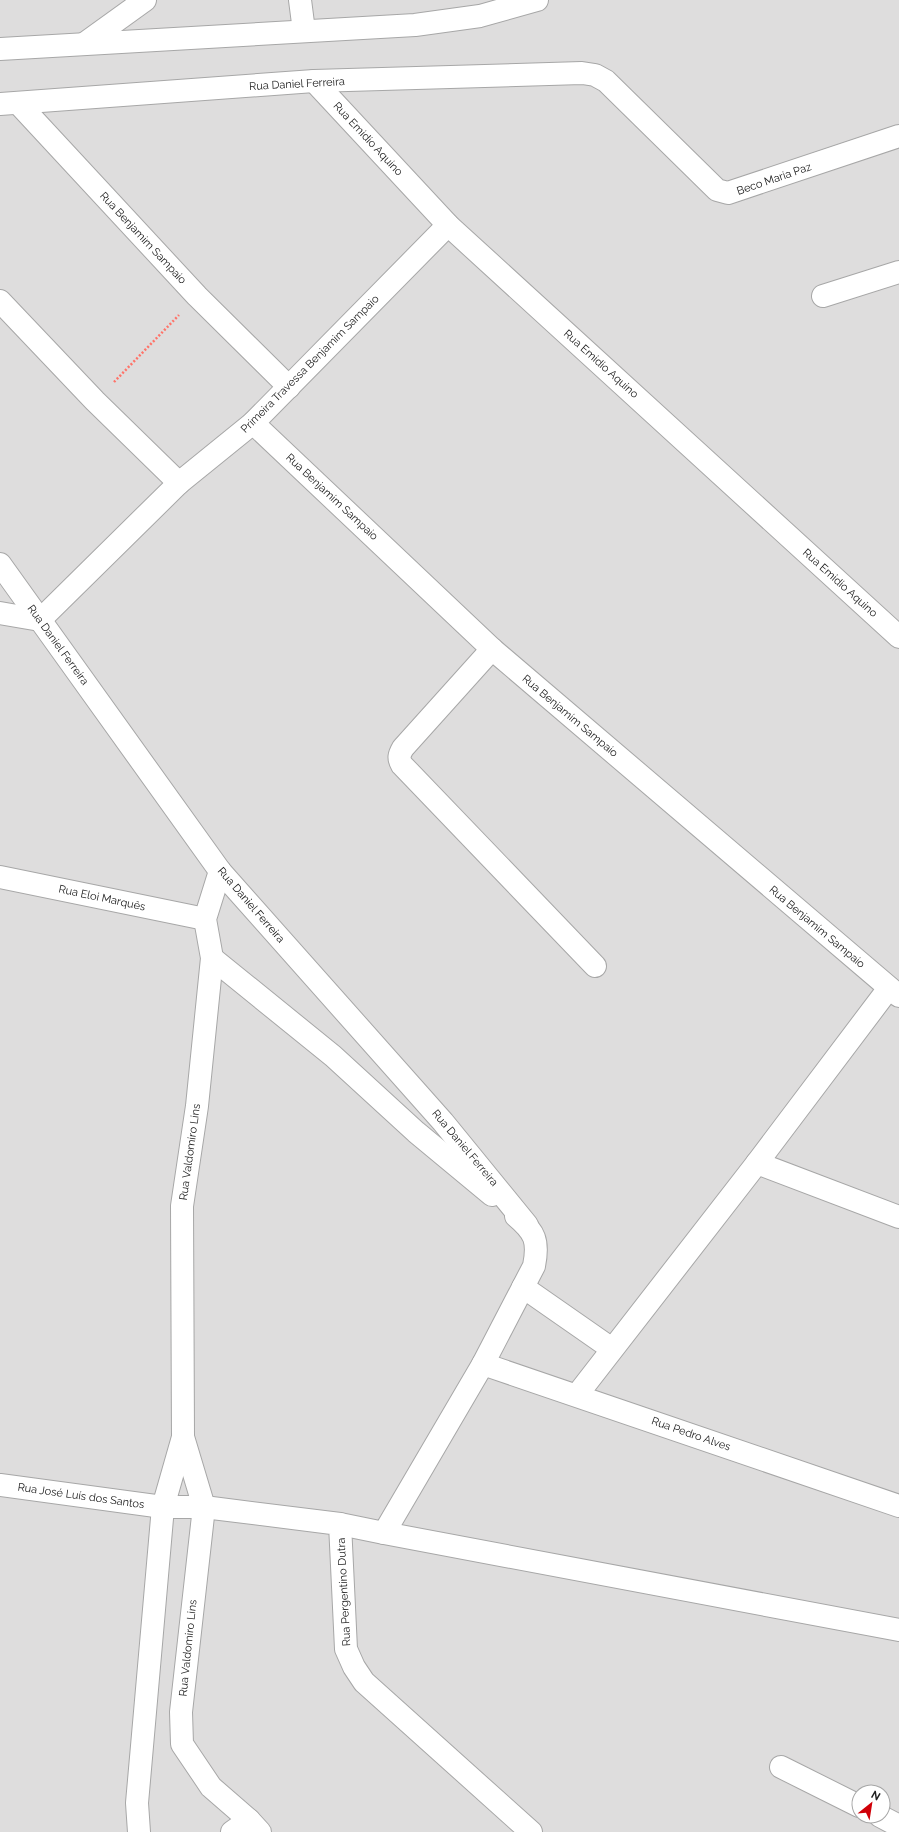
<svg xmlns="http://www.w3.org/2000/svg" width="899" height="1832" viewBox="0 0 899 1832" font-family="Raleway,sans-serif">
  <style>
    .residential { fill: #dedddd; fill-rule: evenodd }
    .lines { fill: none; stroke-linecap: round; stroke-linejoin: round }
    .minor-casing { stroke: #a7a7a7; stroke-width: 24 }
    .path { stroke: #ff7369; stroke-width: 2.5; stroke-dasharray: 2 2; stroke-linecap: butt }
    .minor { stroke: #fff; stroke-width: 22 }
    .labels { text-anchor: middle; dominant-baseline: central; stroke-width: 3; stroke-linejoin: round; paint-order: stroke }
    .street-label { font-size: 11px; fill: #202020; stroke: #fff }
  </style>
  <rect width="100%" height="100%" fill="#f1ede6"/>
  <path class="residential" d="M0,0H899V1832H0ZM859,1792H883V1816H859Z"/>
  <g class="lines">
    <defs>
      <g id="minor">
        <path d="M300,0L304,31"/>
        <path d="M84,44L145,0"/>
        <path d="M0,49L415,25L480,16L537,0"/>
        <path d="M314,81L448,225L899,637"/>
        <path d="M18,103L197,296L289,387"/>
        <path d="M0,104L314,81L582,73L595,75L606,81L717,190L728,193L899,136"/>
        <path d="M823,296L899,272"/>
        <path d="M0,301L95,401L179,483"/>
        <path d="M253,423L492,649L899,996"/>
        <path d="M0,564L220,871L443,1122L527,1225"/>
        <path d="M0,613L40,620L179,483L253,423L448,225"/>
        <path d="M492,649L403,748C399,755 398,758 402,765L595,966"/>
        <path d="M220,871L205,919L212,958L197,1106L182,1206L183,1437L204,1507L181,1712L182,1744L211,1787L249,1820L260,1832"/>
        <path d="M0,877L205,919"/>
        <path d="M212,958L333,1056L416,1132L492,1195"/>
        <path d="M757,1163L899,1217"/>
        <path d="M523,1287L612,1349"/>
        <path d="M483,1364L899,1506"/>
        <path d="M577,1395L757,1163L889,988"/>
        <path d="M0,1485L163,1507H204L340,1524L346,1649L354,1667L364,1682L531,1832"/>
        <path d="M340,1524L384,1533L483,1364L534,1266C539,1241 535,1232 516,1216"/>
        <path d="M384,1533L899,1630"/>
        <path d="M781,1767L859,1806"/>
        <path d="M880,1816L899,1826"/>
        <path d="M139,1832L137,1803L163,1507L183,1437"/>
        <path d="M232,1832L249,1820"/>
      </g>
    </defs>
    <use href="#minor" class="minor-casing"/>
    <path class="path" d="M114,382L179,315"/>
    <use href="#minor" class="minor"/>
  </g>
  <g class="labels">
    <g class="street-label">
      <text transform="translate(297 84) rotate(-3)">Rua Daniel Ferreira</text>
      <text transform="translate(368 139) rotate(47)">Rua Emidio Aquino</text>
      <text transform="translate(774 179) rotate(-19)">Beco Maria Paz</text>
      <text transform="translate(143 238) rotate(47)">Rua Benjamim Sampaio</text>
      <text transform="translate(310 364) rotate(-45)">Primeira Travessa Benjamim Sampaio</text>
      <text transform="translate(601 364) rotate(42)">Rua Emidio Aquino</text>
      <text transform="translate(332 497) rotate(43)">Rua Benjamim Sampaio</text>
      <text transform="translate(840 583) rotate(42)">Rua Emidio Aquino</text>
      <text transform="translate(58 645) rotate(54)">Rua Daniel Ferreira</text>
      <text transform="translate(570 716) rotate(40)">Rua Benjamim Sampaio</text>
      <text transform="translate(102 898) rotate(12)">Rua Eloi Marquês</text>
      <text transform="translate(251 905) rotate(49)">Rua Daniel Ferreira</text>
      <text transform="translate(817 927) rotate(40)">Rua Benjamim Sampaio</text>
      <text transform="translate(465 1148) rotate(50)">Rua Daniel Ferreira</text>
      <text transform="translate(190 1152) rotate(-82)">Rua Valdomiro Lins</text>
      <text transform="translate(691 1434) rotate(19)">Rua Pedro Alves</text>
      <text transform="translate(81 1496) rotate(8)">Rua José Luís dos Santos</text>
      <text transform="translate(344 1592) rotate(-93)">Rua Pergentino Dutra</text>
      <text transform="translate(188 1648) rotate(-84)">Rua Valdomiro Lins</text>
    </g>
  </g>
  <g transform="translate(871 1804) rotate(30)"><circle r="19" fill="#ffffff" stroke="#a6a6a6"/>
  <path d="M0-3L7 15L0 10L-7 15Z" fill="#d00008"/>
  <text y="-6" font-size="11" font-weight="bold" text-anchor="middle" fill="#202020">N</text>
  </g>
</svg>
